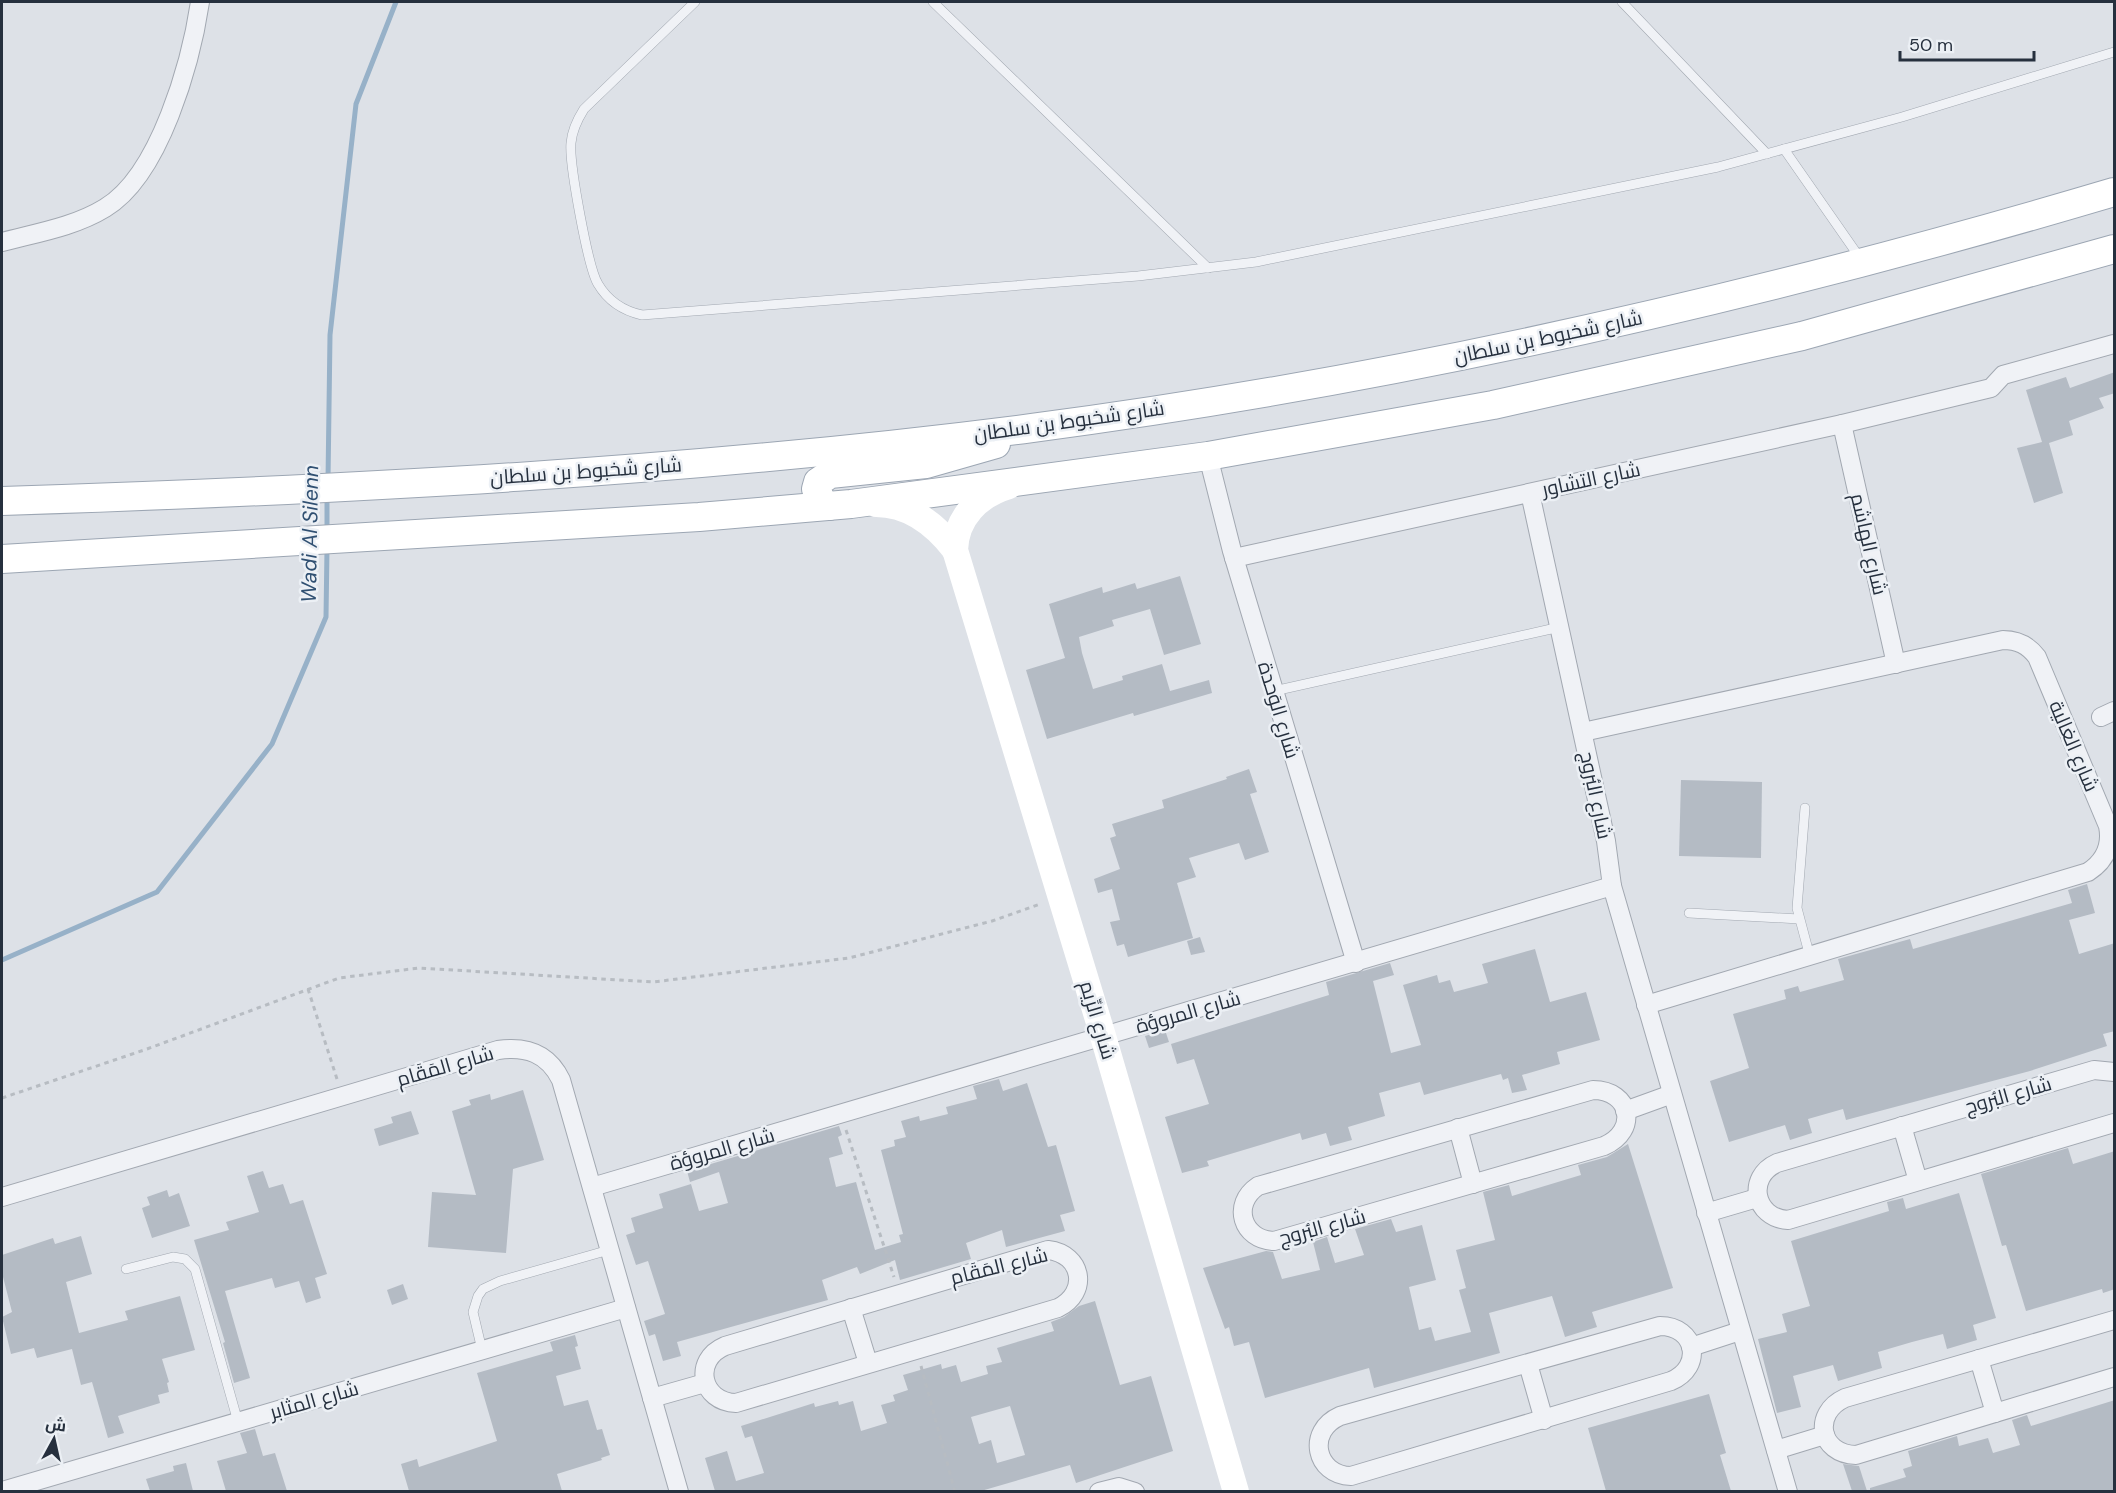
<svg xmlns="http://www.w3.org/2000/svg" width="2116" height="1493" viewBox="0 0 2116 1493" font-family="'DM Sans',Cairo,sans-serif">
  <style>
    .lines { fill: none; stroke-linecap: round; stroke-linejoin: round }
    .stream { stroke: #97b1c8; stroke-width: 5 }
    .building { fill: #b4bbc4; fill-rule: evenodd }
    .lane-casing { stroke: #a2a8b1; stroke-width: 10 }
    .street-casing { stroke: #a2a8b1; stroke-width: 20 }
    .primary-casing { stroke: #9ca6b3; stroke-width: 30 }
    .path { stroke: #b7bcc2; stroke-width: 3; stroke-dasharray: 4.5 4.5; stroke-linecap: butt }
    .lane { stroke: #f0f2f6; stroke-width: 9 }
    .street { stroke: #f0f2f6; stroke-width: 18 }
    .secondary { stroke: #fff; stroke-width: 26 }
    .primary { stroke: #fff; stroke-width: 28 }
    .labels { text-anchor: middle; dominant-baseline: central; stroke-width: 5; stroke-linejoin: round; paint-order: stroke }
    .street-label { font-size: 20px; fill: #26303e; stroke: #ecf0f5 }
    .water-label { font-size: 21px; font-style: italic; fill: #305072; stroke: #ecf0f5 }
  </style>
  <rect width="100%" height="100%" fill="#dde1e7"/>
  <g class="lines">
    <g class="stream">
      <path d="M328,480L330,335L356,104L396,2"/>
      <path d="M327,531V495"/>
      <path d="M2,960L157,892L272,744L326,617L327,549"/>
    </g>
  </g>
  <g class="building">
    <path d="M2115,372V393L2099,398L2104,408L2069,421L2073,435L2049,443L2063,493L2034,503L2017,448L2042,442L2026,390L2066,377L2070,388Z"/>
    <path d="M1180,576L1201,644L1164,655L1150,609L1112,620L1114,626L1079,637L1082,653L1093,689L1123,680L1122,676L1162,664L1170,691L1209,680L1212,693L1134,716L1133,713L1047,739L1026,670L1065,658L1049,604L1102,587L1103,593L1135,583L1137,589Z"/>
    <path d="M1249,769L1257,792L1250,794L1269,852L1245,860L1239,843L1189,858L1196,877L1177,883L1193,938L1128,957L1124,944L1117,946L1110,922L1120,920L1112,889L1098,893L1094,879L1120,869L1110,838L1116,836L1112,824L1164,808L1162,800L1227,779L1226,777Z"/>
    <path d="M1681,780L1762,782L1761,858L1679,856Z"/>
    <path d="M2087,884L2095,913L2069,920L2079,954L2115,943V1031L2103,1034L2107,1046L2030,1071L1846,1120L1843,1109L1808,1119L1812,1133L1790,1140L1785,1125L1729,1142L1710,1081L1749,1068L1733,1014L1786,999L1784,990L1798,986L1800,992L1844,980L1838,959L1910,939L1913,949L2072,903L2068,890Z"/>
    <path d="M1200,937L1205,952L1191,955L1187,941Z"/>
    <path d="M1535,949L1550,1002L1586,992L1600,1040L1557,1052L1560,1064L1522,1075L1527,1090L1512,1093L1508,1078L1503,1080L1501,1074L1424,1095L1420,1082L1379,1093L1385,1116L1348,1127L1352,1140L1330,1146L1326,1133L1302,1140L1300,1133L1207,1161L1209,1166L1182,1173L1165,1117L1209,1104L1194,1059L1177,1064L1171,1044L1329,995L1326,982L1390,963L1394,975L1373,981L1391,1053L1421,1045L1403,985L1437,975L1439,983L1450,980L1454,992L1488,983L1482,964Z"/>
    <path d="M1165,1030L1169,1042L1149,1048L1145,1036Z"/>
    <path d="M999,1079L1003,1091L1027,1083L1048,1147L1056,1145L1075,1211L1060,1215L1065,1231L1006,1247L1002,1230L966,1243L971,1259L900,1280L895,1260L860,1274L857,1267L822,1280L828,1300L677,1342L681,1356L663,1361L655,1334L649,1336L644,1321L665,1314L648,1261L636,1265L626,1235L635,1232L631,1218L663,1208L659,1194L691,1184L699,1211L728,1203L719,1172L690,1182L687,1171L839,1126L842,1135L838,1137L843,1154L829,1158L836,1187L856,1182L875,1250L901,1242L899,1235L903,1234L881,1150L895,1146L894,1140L906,1137L901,1121L919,1116L920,1121L948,1114L946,1107L977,1099L973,1086Z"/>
    <path d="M523,1090L544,1160L513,1169L506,1253L428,1247L432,1192L476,1195L452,1111L471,1105L469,1100L490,1094L491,1100Z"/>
    <path d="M411,1111L419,1134L379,1146L374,1129L393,1123L391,1117Z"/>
    <path d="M1628,1144L1673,1288L1592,1312L1597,1327L1565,1337L1552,1296L1489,1313L1500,1353L1374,1388L1369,1368L1265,1398L1249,1342L1234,1346L1229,1327L1225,1329L1203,1268L1266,1251L1273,1252L1282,1279L1320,1270L1313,1242L1327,1237L1335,1263L1364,1255L1355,1229L1391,1219L1396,1232L1422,1225L1426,1241L1436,1280L1409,1287L1419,1330L1431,1327L1435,1341L1471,1332L1459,1290L1466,1288L1456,1250L1495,1240L1483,1192L1509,1185L1512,1196L1581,1175L1578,1165L1607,1157Z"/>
    <path d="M2068,1148L2073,1164L2115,1151V1289L2103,1293L2102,1289L2026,1311L2006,1245L2002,1246L1981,1174Z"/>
    <path d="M263,1171L269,1188L283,1184L290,1204L303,1200L327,1274L315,1278L321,1298L306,1303L299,1281L275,1288L272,1278L225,1291L250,1378L234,1383L223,1343L225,1342L194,1240L229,1230L226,1222L259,1212L247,1176Z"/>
    <path d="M167,1190L169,1197L179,1193L190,1226L152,1238L142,1208L150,1205L147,1197Z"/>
    <path d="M1959,1193L1996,1318L1973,1325L1977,1340L1947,1349L1943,1334L1912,1342L1878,1352L1882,1368L1838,1381L1833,1365L1793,1376L1801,1407L1777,1413L1758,1339L1787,1332L1782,1314L1810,1306L1791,1241L1889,1211L1887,1202L1903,1198L1906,1209Z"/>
    <path d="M81,1236L92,1274L66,1282L79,1333L128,1320L125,1311L180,1296L195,1350L162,1359L169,1382L167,1383L169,1392L158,1395L160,1403L118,1416L124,1433L108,1438L92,1382L81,1385L72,1349L37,1358L34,1348L11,1354L2,1317L12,1312L2,1273V1255L53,1238L55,1244Z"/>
    <path d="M403,1284L408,1299L392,1305L387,1290Z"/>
    <path d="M1095,1301L1120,1385L1151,1376L1173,1451L1076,1483L1070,1465L981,1491H715L705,1458L727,1451L736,1481L764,1473L752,1436L745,1438L741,1426L814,1403L815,1407L838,1401L839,1405L853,1401L861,1431L887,1423L881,1405L895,1401L893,1395L908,1390L903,1375L941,1364L942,1369L956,1365L961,1382L988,1374L986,1366L1002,1362L997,1348L1054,1331L1051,1322L1064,1317L1079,1306ZM1010,1406L1025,1455L997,1463L991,1440L979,1444L971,1417Z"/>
    <path d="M575,1335L578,1346L575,1347L581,1369L556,1376L564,1406L588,1400L597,1430L602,1429L610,1455L601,1458L602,1460L557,1474L562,1491H409L401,1464L417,1459L419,1467L497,1441L477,1373L553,1351L550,1342Z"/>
    <path d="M1709,1394L1726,1453L1720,1455L1731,1491H1606L1588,1428Z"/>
    <path d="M2115,1400V1491H1870V1488L1906,1477L1903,1469L1912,1466L1908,1451L1957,1436L1959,1446L1988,1438L1993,1453L2020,1445L2012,1420L2027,1415L2031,1426Z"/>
    <path d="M255,1429L263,1456L275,1453L287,1491H226L217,1461L247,1453L240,1433Z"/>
    <path d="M186,1463L193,1491H150L146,1479L174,1471L173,1466Z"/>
    <path d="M1843,1464L1859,1466L1867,1491H1852Z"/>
  </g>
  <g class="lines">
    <defs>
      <g id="lane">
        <path d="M695,2L584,109C577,120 572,131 571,143C569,163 588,268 598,284C608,301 624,311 642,315L1138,276L1256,262L1718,167L1902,117L2114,52"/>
        <path d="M933,2L1208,268"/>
        <path d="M1622,2L1767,154"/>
        <path d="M1784,149L1860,258"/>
        <path d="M1274,691L1560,627"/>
        <path d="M1805,808L1797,908L1810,957"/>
        <path d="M1689,913L1799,919"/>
        <path d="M126,1269L173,1257L185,1259L195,1269L238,1422"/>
        <path d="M482,1350L473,1312L478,1296L483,1289L500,1281L609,1250"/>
      </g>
      <g id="street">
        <path d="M2,242C36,233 74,227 105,208C160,175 191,62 200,2"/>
        <path d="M1842,424L1896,664"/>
        <path d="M1208,456L1232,551L1356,963"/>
        <path d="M1530,493L1606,841L1612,886L1788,1492"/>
        <path d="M1234,558L1842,424L1991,388L2003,375L2114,344"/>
        <path d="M2101,717L2114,711"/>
        <path d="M1583,732L2003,640C2018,640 2028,645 2037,657L2108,826C2112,846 2105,861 2088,872L1646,1005"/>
        <path d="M2114,1072L2094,1070L1777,1163C1746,1177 1754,1218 1788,1220L2114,1123"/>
        <path d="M1593,1090C1631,1090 1639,1131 1604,1146L1274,1241C1242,1240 1231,1204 1258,1186Z"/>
        <path d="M1625,1111L1672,1094"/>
        <path d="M1902,1126L1918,1181"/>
        <path d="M1458,1128L1473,1184"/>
        <path d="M592,1187L1612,886"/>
        <path d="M2,1197L498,1050C526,1046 548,1053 561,1080L679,1492"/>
        <path d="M1706,1213L1757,1198"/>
        <path d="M1048,1250C1083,1254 1089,1293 1058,1308L736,1403C701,1402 692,1360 725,1346Z"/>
        <path d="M851,1308L868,1363"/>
        <path d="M2114,1320L1845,1398C1812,1413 1819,1454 1856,1455L2114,1377"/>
        <path d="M1660,1326C1696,1326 1704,1367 1671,1381L1351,1476C1315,1475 1306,1431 1340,1416Z"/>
        <path d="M1691,1347L1740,1331"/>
        <path d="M1979,1359L1995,1413"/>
        <path d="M1528,1364L1544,1420"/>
        <path d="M652,1398L705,1383"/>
        <path d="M1776,1450L1825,1435"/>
        <path d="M2,1491L626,1308"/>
        <path d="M1099,1492L1119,1487L1135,1492"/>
      </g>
      <g id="primary">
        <path d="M2,501C346,490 690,472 1032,428C1399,380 1760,297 2114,192"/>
        <path d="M829,506L822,502L816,489L818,482L830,474L926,464L996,444"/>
        <path d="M2,559L699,517L851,504L1208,456L1493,405L1802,336L2114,249"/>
      </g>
    </defs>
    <use href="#lane" class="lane-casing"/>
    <use href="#street" class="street-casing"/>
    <use href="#primary" class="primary-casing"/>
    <g class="path">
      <path d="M308,989L337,1079"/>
      <path d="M2,1098L147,1049L339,978L419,968L653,982L849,958L992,921L1040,904"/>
      <path d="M846,1130L894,1277"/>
      <path d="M921,1366L955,1492"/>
    </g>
    <use href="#lane" class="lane"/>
    <use href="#street" class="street"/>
    <g class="secondary">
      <path d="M1009,486C979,495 956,517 955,550L1103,1036L1236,1492"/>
      <path d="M876,504C909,504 935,524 955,550"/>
    </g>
    <use href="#primary" class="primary"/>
  </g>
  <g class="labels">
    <g class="street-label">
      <text transform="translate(1548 337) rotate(-12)">شارع شخبوط بن سلطان</text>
      <text transform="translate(1069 421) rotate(-8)">شارع شخبوط بن سلطان</text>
      <text transform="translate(586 471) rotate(-4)">شارع شخبوط بن سلطان</text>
      <text transform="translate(1591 479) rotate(-12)">شارع التشاور</text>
      <text transform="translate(1869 544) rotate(77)">شارع الهاشم</text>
      <text transform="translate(1279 710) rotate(73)">شارع الوَحدة</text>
      <text transform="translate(2074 746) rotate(67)">شارع الغالية</text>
      <text transform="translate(1596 795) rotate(78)">شارع البُروج</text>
      <text transform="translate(1188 1012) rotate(-16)">شارع المروؤة</text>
      <text transform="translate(1098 1020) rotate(73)">شارع الرِّيم</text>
      <text transform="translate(445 1066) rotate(-16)">شارع المَقَام</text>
      <text transform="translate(2008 1095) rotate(-16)">شارع البُروج</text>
      <text transform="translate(722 1149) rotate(-16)">شارع المروؤة</text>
      <text transform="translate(1322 1227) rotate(-15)">شارع البُروج</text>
      <text transform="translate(999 1266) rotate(-14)">شارع المَقَام</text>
      <text transform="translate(314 1400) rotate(-16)">شارع المثابر</text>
    </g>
    <g class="water-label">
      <text transform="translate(310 534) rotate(-89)">Wadi Al Silenn</text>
    </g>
  </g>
  <rect width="2116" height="1493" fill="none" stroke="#26303e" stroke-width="6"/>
  <g transform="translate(54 1439) rotate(8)" stroke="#ecf0f5" stroke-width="4.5" paint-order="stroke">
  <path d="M0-4.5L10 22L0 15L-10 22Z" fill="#26303e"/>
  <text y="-9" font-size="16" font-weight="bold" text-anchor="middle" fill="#26303e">ش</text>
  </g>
  <path d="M1900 51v9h134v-9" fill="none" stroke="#26303e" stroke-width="3"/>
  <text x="1909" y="51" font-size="18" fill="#26303e" stroke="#ecf0f5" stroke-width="4.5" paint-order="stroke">50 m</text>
</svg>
